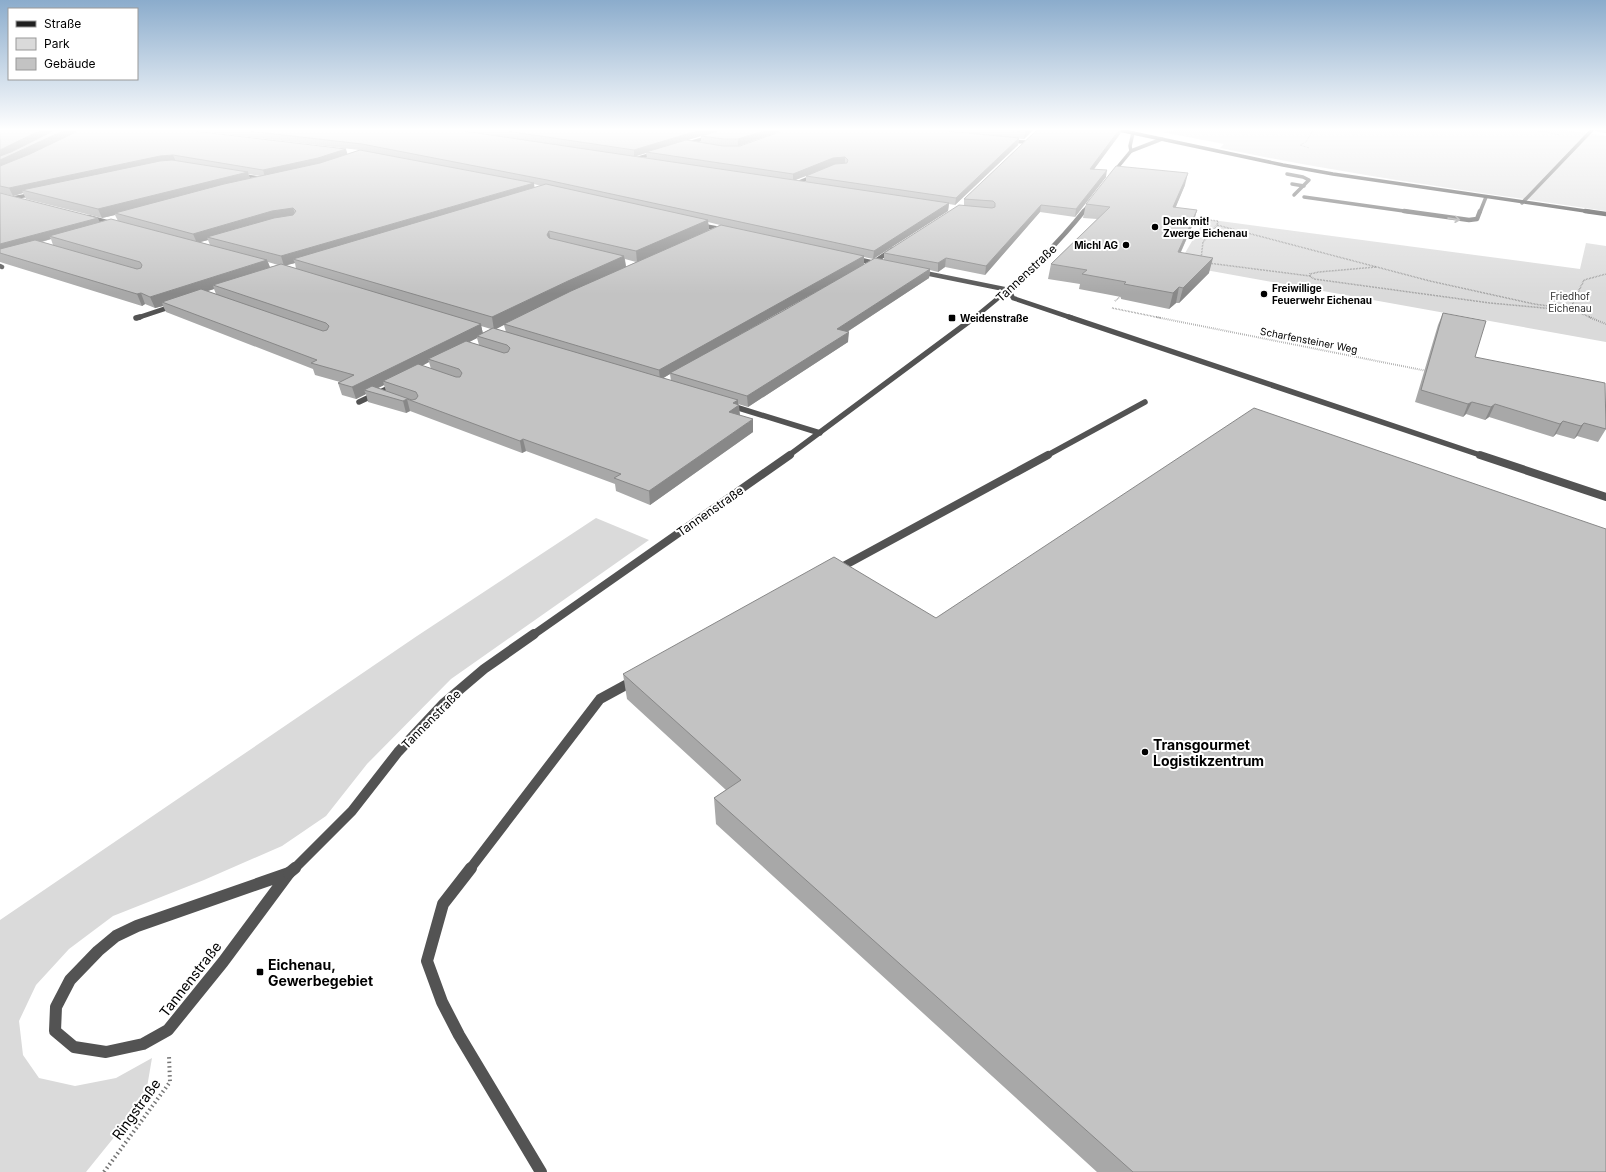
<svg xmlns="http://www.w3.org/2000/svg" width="1606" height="1172" viewBox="0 0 1606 1172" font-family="Inter,sans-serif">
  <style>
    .green { fill: #dadada }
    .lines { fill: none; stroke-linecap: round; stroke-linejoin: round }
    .path-far3 { stroke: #757575; stroke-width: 1; stroke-dasharray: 0.5 1; stroke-linecap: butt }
    .path-far2 { stroke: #757575; stroke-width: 1.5; stroke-dasharray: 0.5 1; stroke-linecap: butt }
    .path-far1 { stroke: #757575; stroke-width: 2; stroke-dasharray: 0.5 1.5; stroke-linecap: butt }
    .path { stroke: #757575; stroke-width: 4; stroke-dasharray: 1.5 3; stroke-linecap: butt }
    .lane-far5 { stroke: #535353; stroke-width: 3.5 }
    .lane-far4 { stroke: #535353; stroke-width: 4.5 }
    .lane-far3 { stroke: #535353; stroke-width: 5.5 }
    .lane-far2 { stroke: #535353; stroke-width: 8 }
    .lane-far1 { stroke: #535353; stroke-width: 10 }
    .lane { stroke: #535353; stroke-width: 12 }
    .street-far5 { stroke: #535353; stroke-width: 3.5 }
    .street-far4 { stroke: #535353; stroke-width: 4.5 }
    .street-far3 { stroke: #535353; stroke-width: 5.5 }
    .street-far2 { stroke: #535353; stroke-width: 8 }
    .street-far1 { stroke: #535353; stroke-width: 10 }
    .street { stroke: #535353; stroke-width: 12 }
    .secondary-far1 { stroke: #202020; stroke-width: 3.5 }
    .secondary { stroke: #202020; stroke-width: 4.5 }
    .wall { fill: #a8a8a8; fill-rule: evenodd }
    .shaded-wall { fill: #888 }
    .building { fill: #c3c3c3; stroke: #888 }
    .oneway { stroke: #989898 }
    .poi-dot { fill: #000; stroke: #fff; stroke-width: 1.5 }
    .labels { text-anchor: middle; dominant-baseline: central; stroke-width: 4; stroke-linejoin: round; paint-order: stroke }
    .far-poi-label { font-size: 10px; font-weight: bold; fill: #000; stroke: #fff; text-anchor: start }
    .far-park-label { font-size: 10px; fill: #313131; stroke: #fff }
    .far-street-label { font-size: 10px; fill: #000; stroke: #fff }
    .street-label { font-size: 12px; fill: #000; stroke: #fff }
    .near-poi-label { font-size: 14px; font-weight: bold; fill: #000; stroke: #fff; text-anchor: start }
    .near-street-label { font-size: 14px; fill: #000; stroke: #fff }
  </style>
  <rect width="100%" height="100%" fill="#fff"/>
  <g class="green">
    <path d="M1178,130H1566L1606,136V211C1477,192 1348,175 1220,148L1224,144L1161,132Z"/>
    <path d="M1205,219L1580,269L1586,243L1606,246V342L1178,265Z"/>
    <path d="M596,518L649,540L451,679L367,764L326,816L282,846L204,880L113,916L69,949L36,985L19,1021L23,1055L39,1078L75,1086L116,1078L152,1058L145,1099L86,1172H0V920L417,636Z"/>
  </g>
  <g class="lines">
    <g class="path-far3">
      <path d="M1535,130L1560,135"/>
      <path d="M1309,148L1300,145L1306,142L1313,130"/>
    </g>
    <g class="path-far2">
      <path d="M1192,218L1218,221L1217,225L1203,242L1201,259"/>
      <path d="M1217,225L1430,281L1534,304L1571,309L1592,318"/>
      <path d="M1208,263L1310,276"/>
      <path d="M1376,267L1319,272L1310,274V276L1314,279L1490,303L1555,309"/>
      <path d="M1115,301L1121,296"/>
      <path d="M1112,308L1161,318"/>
      <path d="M1570,309L1584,280L1606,274"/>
    </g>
    <g class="path-far1">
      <path d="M1156,317L1427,371"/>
      <path d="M1589,317L1606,324"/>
    </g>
    <path class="path" d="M104,1172L170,1082L169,1056"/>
    <g class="lane-far5">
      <path d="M1287,174L1303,177L1309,180L1294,195"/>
      <path d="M794,184L816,175"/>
      <path d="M1292,184L1304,186"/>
      <path d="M1304,197L1411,212"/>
      <path d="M1480,212L1486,197"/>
    </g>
    <g class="lane-far4">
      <path d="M1404,211L1469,220L1477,219L1480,211"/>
      <path d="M0,266L2,267"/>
      <path d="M1009,290L1013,298L1072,318"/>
    </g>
    <g class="lane-far3">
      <path d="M1069,317L1483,456"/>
      <path d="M1046,456L1145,402"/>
    </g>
    <g class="lane-far2">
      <path d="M1480,455L1606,497"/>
      <path d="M838,569L1048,455"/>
    </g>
    <path class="lane-far1" d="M470,869L600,699L633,681"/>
    <path class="lane" d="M471,868L443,904L427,961L442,1002L459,1035L541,1172"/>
    <g class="street-far5">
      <path d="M1009,141L1025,142"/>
      <path d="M685,144L710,137"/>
      <path d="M1131,151L1130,146L1133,133"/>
      <path d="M635,159L656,153"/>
      <path d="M1112,174L1131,151L1162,139"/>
      <path d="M239,175L265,179"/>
      <path d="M12,198L35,194"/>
      <path d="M1522,203L1592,130"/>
      <path d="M1083,212L1091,202"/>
    </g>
    <g class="street-far4">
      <path d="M88,217L114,224"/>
      <path d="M699,225L725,230"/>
      <path d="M853,258L879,264"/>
      <path d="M871,264L893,249"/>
      <path d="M920,272L1009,290"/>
      <path d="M137,318L173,306"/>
      <path d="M974,318C1014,286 1052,251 1084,211"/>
    </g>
    <g class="street-far3">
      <path d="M136,318L140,317"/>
      <path d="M359,402L395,385"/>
      <path d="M729,405L820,433"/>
      <path d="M788,456L975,317"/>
    </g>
    <path class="street-far2" d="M533,635L790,455"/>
    <path class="street-far1" d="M294,869L352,811L398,752L444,703L484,669L534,634"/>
    <g class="street">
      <path d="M289,873L223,962L168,1030L143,1044L106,1052L74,1047L55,1031L56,1007L70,980L98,951L116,936L137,926Z"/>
      <path d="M289,873L295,868"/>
    </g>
    <path class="secondary-far1" d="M1119,130L1283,165L1333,174L1592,212"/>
    <path class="secondary" d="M1585,211L1606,214"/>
  </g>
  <g class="wall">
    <path d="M0,130L348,154L359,150L190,130H457L622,155L460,130H721L701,136L784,130L739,146L1019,138L1018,145L955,205L949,204L948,211L873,259L864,257V265L728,341L884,260V253L964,205V199L1037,130H1121L1120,134L1094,169L1106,177L1075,217L1040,212L985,275L945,267L938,272L930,270L929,278L847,332L848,342L748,407L738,404L740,415L753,432L650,505L616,491L615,484L526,451L522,453L410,411L406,413L368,402L366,394L356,399L342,395L338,383L340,382L315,375L313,369L166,312L163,306L155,308L145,304L142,306L0,262ZM701,136V143L687,140ZM646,153L647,158L634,156ZM248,174L260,176L250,178ZM806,176V182L795,180ZM534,184L541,186L534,188ZM1,193L13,196L23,193L26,199L102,218L115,215L118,221L100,223ZM708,222L720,225L709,230ZM51,239L53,245L42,242ZM208,240L210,245L200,242ZM625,259L636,262L626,267ZM268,262L278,265L270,267ZM295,263L296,269L286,265ZM214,289L216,294L207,291ZM503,325H504L506,332L496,329ZM481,326L491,329L483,333ZM477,338L479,345L469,342ZM429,362L431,369L422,366ZM670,374L671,381L663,378ZM384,385L386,391L378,388Z"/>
    <path d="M939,130H1033L1024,139Z"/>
    <path d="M1595,130H1606V133L1595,131Z"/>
    <path d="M1185,185L1175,208L1197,210L1193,224L1181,252L1209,273L1179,303H1176L1169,309L1121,299V297L1079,289L1080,284L1048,279L1051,264L1097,219L1083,218L1086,204Z"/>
    <path d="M1443,313L1475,357L1606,429L1598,442L1577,436L1574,439L1556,434L1553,437L1489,417L1485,420L1466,414L1463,417L1415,402L1438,325Z"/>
    <path d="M623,674L1606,1172H1097L716,824L714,798L726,790L627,699Z"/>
  </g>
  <g class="shaded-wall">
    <path d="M41,130H56L0,159V150Z"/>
    <path d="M65,130H80L0,169V160Z"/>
    <path d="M700,130H721L648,152H646V153L634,157V150Z"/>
    <path d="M766,130H784L738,146V139Z"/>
    <path d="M1028,130H1033L1024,139L1025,132Z"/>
    <path d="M1119,130H1121L1120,134L1089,176L1090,169Z"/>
    <path d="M1019,138L1018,145L955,205L956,198Z"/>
    <path d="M346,149L348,156L320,165L265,177L263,170Z"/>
    <path d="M173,155L176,162L22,190L23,193L13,196L9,188L160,156Z"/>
    <path d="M845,157V164L833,165L793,181V174L833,158Z"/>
    <path d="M1107,170L1106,177L1075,217L1076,209Z"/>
    <path d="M248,172L250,180L115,213V215L102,218L98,209Z"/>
    <path d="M1188,173L1185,185L1170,221L1173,207Z"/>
    <path d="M534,183L535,191L293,259L295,263L284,266L281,256Z"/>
    <path d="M949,203L948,211L873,259L874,251Z"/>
    <path d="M1041,205L1040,212L985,275L986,266Z"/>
    <path d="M293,208L296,216L207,237L208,240L197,243L193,234L272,211Z"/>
    <path d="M1197,210L1193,224L1174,267L1178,252Z"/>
    <path d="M98,218L101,225L49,236L51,239L0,253V244Z"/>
    <path d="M708,220L709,230L637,262L636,251Z"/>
    <path d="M549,231L551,242L547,235Z"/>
    <path d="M624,256L626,267L569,293L494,330L492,317L568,281Z"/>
    <path d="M864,256V265L671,373H670V374L660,380L659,370Z"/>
    <path d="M946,258L945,267L938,272V263Z"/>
    <path d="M1213,258L1209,273L1179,303L1183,288Z"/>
    <path d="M267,260L271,270L213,285L214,289L168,304L162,302L163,306L155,308L150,297Z"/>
    <path d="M930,269L929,278L836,339L837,329Z"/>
    <path d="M1179,287L1176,303L1169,309L1173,293Z"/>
    <path d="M141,293L145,304L142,306L137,294Z"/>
    <path d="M481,324L483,335L477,336V338L433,361L428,359L429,362L388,383L383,381L384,385L370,392L364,390L366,394L356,399L352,387Z"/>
    <path d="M849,332L848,342L748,407L747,396Z"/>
    <path d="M407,399L410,411L406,413L403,401Z"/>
    <path d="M738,400V406L739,405L740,417L729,412L733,403Z"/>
    <path d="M1472,402L1466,414L1463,417L1468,404Z"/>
    <path d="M1495,404L1489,417L1485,420L1491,407Z"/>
    <path d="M753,419V432L650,505L649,491Z"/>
    <path d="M1563,421L1556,434L1553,437L1560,424Z"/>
    <path d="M1584,423L1577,436L1574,439L1581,426Z"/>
    <path d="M523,439L526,451L522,453L520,441Z"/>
  </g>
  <g class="building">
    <path d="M0,130H41L0,150Z"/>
    <path d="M55,130H65L0,160V156L11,152Z"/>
    <path d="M80,130H185L346,149L318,158L263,170L173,155L160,156L9,188L0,186V166L30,154Z"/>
    <path d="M240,130H457L949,203L874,251L547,180L362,144Z"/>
    <path d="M500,130H700L634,150Z"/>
    <path d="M722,130H766L738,139H724L701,136Z"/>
    <path d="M785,130H936L1019,138L956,198L806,176L835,164L847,163L848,160L845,157L833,158L793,174L646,152L686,140L723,146H740Z"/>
    <path d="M1001,130H1028L1025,132Z"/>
    <path d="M1037,130H1119L1090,169L1107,170L1076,209L1041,205L986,266L946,258L938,263L884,253L959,205L992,208L995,207V203L993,201L964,199Z"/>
    <path d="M360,150L534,183L281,256L207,237L274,218L293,215L296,211L293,208L272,211L193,234L115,213L224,184L320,163Z"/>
    <path d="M172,160L248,172L98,209L22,190L160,161Z"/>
    <path d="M1116,166L1188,173L1173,207L1197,210L1178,252L1213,258L1183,288L1179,287L1173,293L1124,284L1126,282L1082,274L1087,270L1051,264L1110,207L1086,204Z"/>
    <path d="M546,184L708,220L636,251L549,231L547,235L549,238L624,256L568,281L492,317L293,259Z"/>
    <path d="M0,193L98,218L0,244Z"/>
    <path d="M111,219L267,260L150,297L141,293L137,294L0,253V249L35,240L137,269L141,268L142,265L140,262L49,236Z"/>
    <path d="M721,225L864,256L659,370L504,324L571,291Z"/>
    <path d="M875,258L930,269L837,329L849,332L747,396L670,373L783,311Z"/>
    <path d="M281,264L481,324L352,387L338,383L354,375L311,363L317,360L162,302L201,289L323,331L327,330L329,326L326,323L213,285Z"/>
    <path d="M1443,313L1486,321L1475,357L1605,383L1606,429L1584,423L1581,426L1563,421L1560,424L1495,404L1491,407L1472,402L1468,404L1421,390Z"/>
    <path d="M493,328L738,400L733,403L739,405L729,412L753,419L649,491L614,478L621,474L523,439L520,441L407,399L403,401L364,390L372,386L412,400L416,399L418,396L416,392L383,381L418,364L456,377H460L462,373L459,369L428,359L466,341L504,353L508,352L510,348L507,345L477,336Z"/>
    <path d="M1254,408L1606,529V1172H1133L714,798L741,780L623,674L834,557L936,618Z"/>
  </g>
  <defs><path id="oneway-shaft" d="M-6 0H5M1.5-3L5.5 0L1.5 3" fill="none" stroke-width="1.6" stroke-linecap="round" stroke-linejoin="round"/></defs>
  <use class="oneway" href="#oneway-shaft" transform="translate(1454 219) rotate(8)"/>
  <linearGradient id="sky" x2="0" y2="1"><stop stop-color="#8baccc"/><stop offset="0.44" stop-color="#fff"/><stop offset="1" stop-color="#fff" stop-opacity="0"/></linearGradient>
  <rect width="1606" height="294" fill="url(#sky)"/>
  <g class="poi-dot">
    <circle cx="1155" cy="227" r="4"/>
    <circle cx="1126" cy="245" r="4"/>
    <circle cx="1264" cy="294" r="4"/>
    <rect x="948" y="314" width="8" height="8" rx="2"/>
    <circle cx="1145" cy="752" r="4"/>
    <rect x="256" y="968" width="8" height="8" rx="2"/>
  </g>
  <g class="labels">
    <g class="far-poi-label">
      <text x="1163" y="221">Denk mit!<tspan x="1163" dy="12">Zwerge Eichenau</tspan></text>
      <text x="1118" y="245" text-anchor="end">Michl AG</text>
      <text x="1272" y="288">Freiwillige<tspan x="1272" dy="12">Feuerwehr Eichenau</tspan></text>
      <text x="960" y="318">Weidenstraße</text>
    </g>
    <g class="far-park-label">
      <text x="1570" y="296">Friedhof<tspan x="1570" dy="12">Eichenau</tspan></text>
    </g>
    <g class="far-street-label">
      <text transform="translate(1309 340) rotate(11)">Scharfensteiner Weg</text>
    </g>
    <g class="street-label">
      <text transform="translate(1026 273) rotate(-43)">Tannenstraße</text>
      <text transform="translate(710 511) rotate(-35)">Tannenstraße</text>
      <text transform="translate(431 719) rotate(-45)">Tannenstraße</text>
    </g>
    <g class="near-poi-label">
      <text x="1153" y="744">Transgourmet<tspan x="1153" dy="16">Logistikzentrum</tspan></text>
      <text x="268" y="964">Eichenau,<tspan x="268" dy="16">Gewerbegebiet</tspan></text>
    </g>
    <g class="near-street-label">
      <text transform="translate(190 979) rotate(-52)">Tannenstraße</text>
      <text transform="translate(136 1109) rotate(-54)">Ringstraße</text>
    </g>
  </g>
  <rect x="8" y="8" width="130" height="72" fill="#ffffff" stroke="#999999"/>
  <rect x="16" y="21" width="20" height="6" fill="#202020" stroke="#999999"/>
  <text x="44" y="28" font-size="12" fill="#000000">Straße</text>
  <rect x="16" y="38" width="20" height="12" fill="#dadada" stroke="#999999"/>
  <text x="44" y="48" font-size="12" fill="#000000">Park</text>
  <rect x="16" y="58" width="20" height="12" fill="#c3c3c3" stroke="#999999"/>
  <text x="44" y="68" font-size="12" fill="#000000">Gebäude</text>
</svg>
